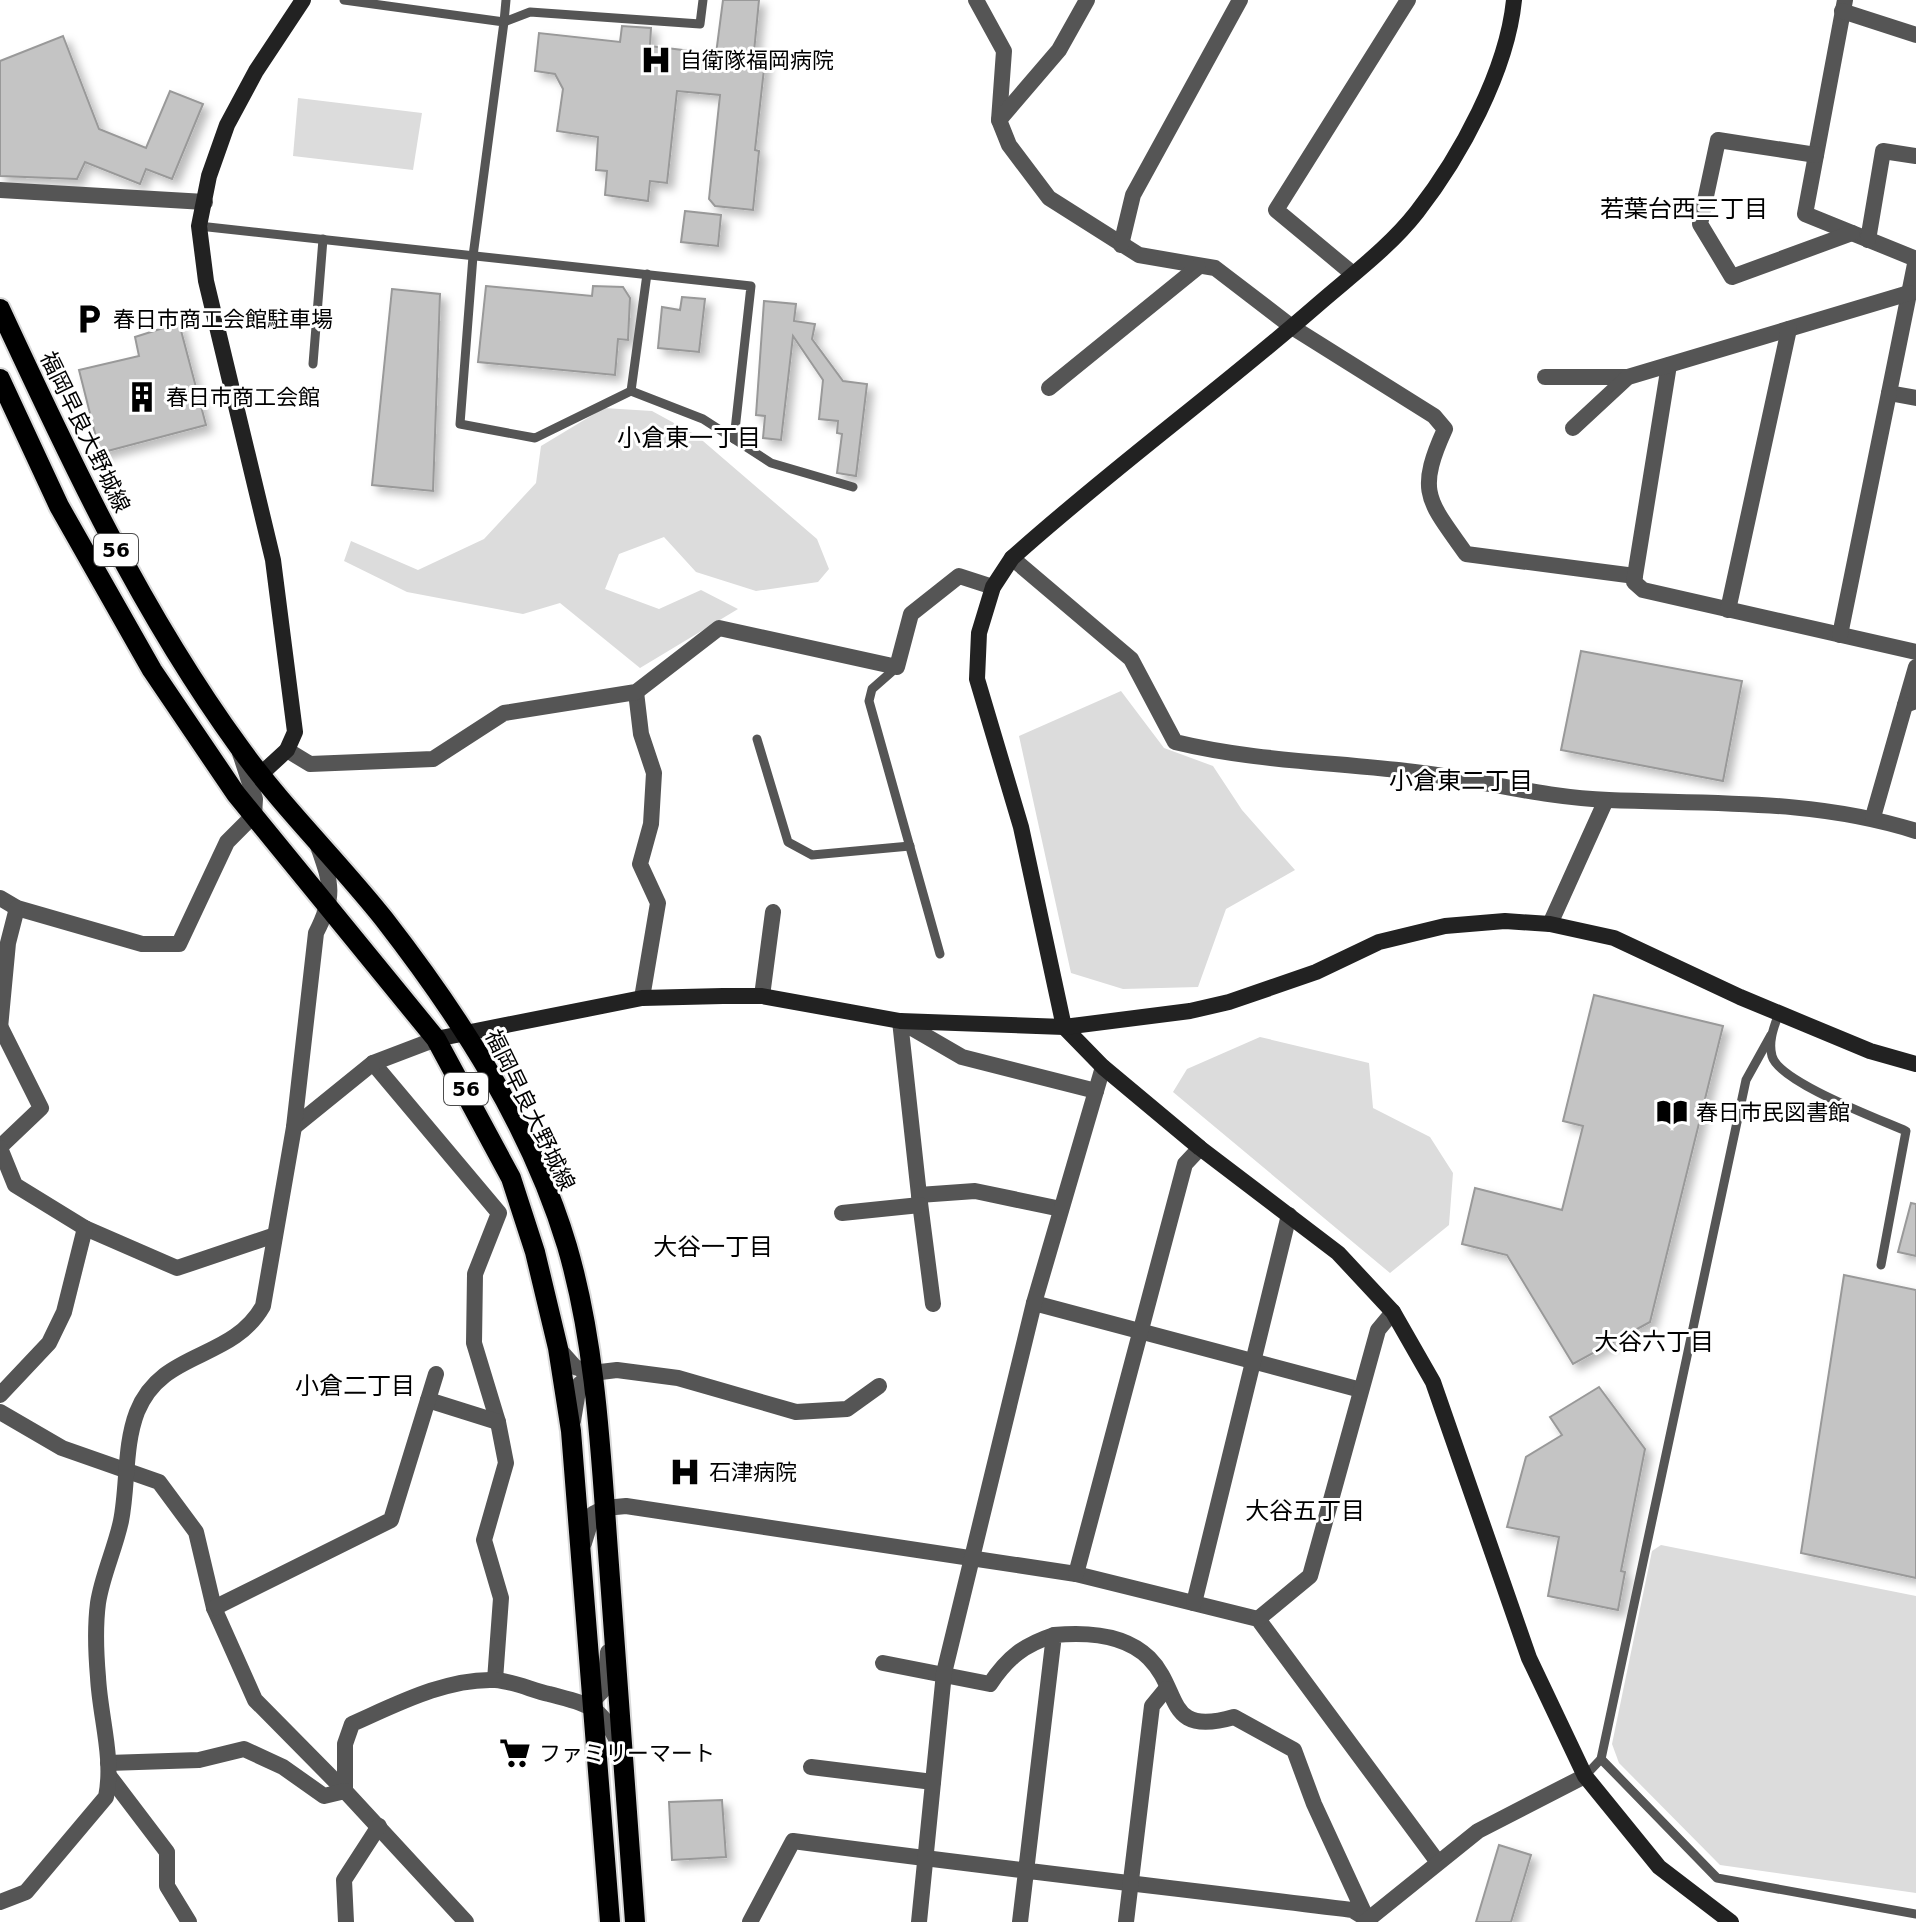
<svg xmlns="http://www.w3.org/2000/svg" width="1916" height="1922" viewBox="0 0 1916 1922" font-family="'DejaVu Sans','Noto Sans JP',sans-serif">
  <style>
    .green { fill: #dcdcdc }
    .building { fill: #c4c4c4; stroke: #999; stroke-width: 2; filter: url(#shadow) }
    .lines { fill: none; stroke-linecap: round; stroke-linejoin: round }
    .primary-casing { stroke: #dbdbdb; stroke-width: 24 }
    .lane { stroke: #555; stroke-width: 9 }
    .street { stroke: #555; stroke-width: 16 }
    .secondary { stroke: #222; stroke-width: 16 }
    .primary { stroke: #000; stroke-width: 20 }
    .labels { text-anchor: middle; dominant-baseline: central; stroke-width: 6; stroke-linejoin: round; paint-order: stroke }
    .shield { fill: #fff; stroke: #4c4c4c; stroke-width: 2 }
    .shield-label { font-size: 20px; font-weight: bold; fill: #000 }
    .poi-label { font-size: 22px; fill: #000; stroke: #fff; text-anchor: start }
    .street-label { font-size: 22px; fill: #000; stroke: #fff }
    .neighbourhood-label { font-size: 24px; fill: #000; stroke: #fff }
  </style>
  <defs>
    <filter id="shadow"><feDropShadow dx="6" dy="6" stdDeviation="4" flood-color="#0004"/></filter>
  </defs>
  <rect width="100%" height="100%" fill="#fff"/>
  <g class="green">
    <path d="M298,98L422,113L413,170L293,156Z"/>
    <path d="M604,408L652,411L696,435L817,539L829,569L818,582L756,591L696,572L664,537L619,554L605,589L659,609L701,590L738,609L640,668L560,603L523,614L407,592L344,561L351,541L418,570L484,539L536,483L541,446Z"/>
    <path d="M1121,691L1164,748L1213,766L1242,810L1295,870L1226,909L1198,987L1123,989L1071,973L1019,736Z"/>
    <path d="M1260,1037L1369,1063L1373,1108L1430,1137L1453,1173L1449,1225L1390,1273L1173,1092L1187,1069Z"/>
    <path d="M1661,1545L1916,1596V1893L1720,1865L1619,1763L1612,1744L1652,1551Z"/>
  </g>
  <g class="building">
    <path d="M723,0H759L754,52L766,51L755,150L759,151L753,210L715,206L709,199L720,95L677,91L667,183L650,181L648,201L605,195L607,171L596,170L598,137L557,131L563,89L555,74L535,71L539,33L620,42L622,26L651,28L650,46L716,54Z"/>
    <path d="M63,36L99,129L146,148L170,91L203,104L172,179L146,169L140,184L85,162L77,179L0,176V61Z"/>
    <path d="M685,211L721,215L718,246L681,242Z"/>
    <path d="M486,286L592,296L593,286L623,287L630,298L628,340L618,339L615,375L478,362Z"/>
    <path d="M392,289L440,294L433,491L372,485Z"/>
    <path d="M682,297L705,299L699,352L658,348L662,307L680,310Z"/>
    <path d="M764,301L796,304L794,321L815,324L812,339L843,381L867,384L856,476L837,473L842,434L837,433L838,421L819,419L823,380L793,336L781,440L763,438L765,416L756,415Z"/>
    <path d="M179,323L206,425L100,453L79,370L139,356L135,337Z"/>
    <path d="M1581,651L1742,681L1723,781L1561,750Z"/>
    <path d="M1594,995L1723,1026L1650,1322L1573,1364L1507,1255L1462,1244L1475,1188L1562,1210L1583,1126L1563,1121Z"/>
    <path d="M1911,1203L1916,1204V1256L1898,1252Z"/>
    <path d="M1844,1275L1916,1290V1578L1801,1553Z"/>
    <path d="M1599,1387L1645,1449L1621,1571L1625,1572L1618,1610L1548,1596L1559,1537L1507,1527L1526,1457L1562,1435L1550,1417Z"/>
    <path d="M722,1800L726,1857L672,1860L669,1802Z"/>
    <path d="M1499,1845L1531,1855L1511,1922H1476Z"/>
  </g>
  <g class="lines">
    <defs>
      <g id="primary">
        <path d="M0,309C71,462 141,612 240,748C284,809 338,861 384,919C460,1017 531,1126 567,1246C597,1348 601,1460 609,1565C617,1684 626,1803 635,1922"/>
        <path d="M0,379L59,506L152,670L236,794L436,1039L511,1178L535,1252L558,1348L571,1431L610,1922"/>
      </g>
    </defs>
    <use href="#primary" class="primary-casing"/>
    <g class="lane">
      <path d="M344,0L504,22L473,256L460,424L535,438L631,391L703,419L771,463L853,487"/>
      <path d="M506,0L504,22L530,12L700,24L703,0"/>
      <path d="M199,226L751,286L734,439"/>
      <path d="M313,364L323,239"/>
      <path d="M631,391L647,274"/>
      <path d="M897,667L872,689L869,701L940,954"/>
      <path d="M757,739L788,842L812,855L910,846"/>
      <path d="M1779,1013C1774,1027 1768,1041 1772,1056C1779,1082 1879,1119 1906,1131L1881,1265"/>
      <path d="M1601,1759L1717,1878L1916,1914"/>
      <path d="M1585,1776L1601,1759L1746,1080L1771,1035"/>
    </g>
    <g class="street">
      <path d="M976,0L1004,51L999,120L1009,145L1049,198L1139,255L1215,268L1292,327L1434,416L1445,429C1416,493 1428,500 1466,554L1635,576"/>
      <path d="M1845,0L1805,214L1916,259L1889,393L1916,398"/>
      <path d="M1842,11L1916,35"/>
      <path d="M999,120L1059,50L1087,0"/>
      <path d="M1816,155L1718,140L1700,224L1732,277L1852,233"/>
      <path d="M0,190L205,202"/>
      <path d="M1868,240L1883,151L1916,156"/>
      <path d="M1121,245L1133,195L1240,0"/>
      <path d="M1353,274L1276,210L1408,0"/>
      <path d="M1669,365L1634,582L1643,590L1916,652"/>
      <path d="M1545,377H1628"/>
      <path d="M1049,388L1198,267"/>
      <path d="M1573,428L1628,377L1909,293"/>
      <path d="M1012,558L1131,659L1175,742C1257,762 1340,762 1422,773C1484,781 1547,798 1609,800C1713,804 1815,799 1916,831"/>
      <path d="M1728,610L1789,329"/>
      <path d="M1840,635L1889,393"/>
      <path d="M1916,667L1905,705L1916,701"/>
      <path d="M636,692L641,734L654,773L651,824L640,864L658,903L642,998"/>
      <path d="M287,750L310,764L433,759L504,713L636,692L719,628L897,667L911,614L959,576L993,587"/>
      <path d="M1873,817L1905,705"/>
      <path d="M0,898L17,908L142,944H179L227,842L254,815L255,799L240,753"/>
      <path d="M1550,924L1606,800"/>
      <path d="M762,996L773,912"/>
      <path d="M0,1028L8,943L17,908"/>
      <path d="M373,1063L499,1213L475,1274L474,1343L498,1422L506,1463L484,1540L501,1598L495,1680"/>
      <path d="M294,1127L373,1063L436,1039"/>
      <path d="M0,1147L41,1108L1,1028"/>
      <path d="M0,1148L15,1185L85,1228L177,1268L275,1235"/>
      <path d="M919,1195L933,1304"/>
      <path d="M1061,1209L975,1191L919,1195L900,1021L962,1057L1096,1091"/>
      <path d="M842,1213L920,1205"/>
      <path d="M1034,1303L1361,1390"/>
      <path d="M558,1348L575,1367L592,1373L617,1370L678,1378L796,1412L847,1409L879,1386"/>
      <path d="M0,1395L49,1343L64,1312L85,1228"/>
      <path d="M428,1400L498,1422"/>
      <path d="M0,1412L62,1448L159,1482L196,1532L214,1608L255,1700L345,1791V1744L352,1724C395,1705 446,1678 495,1680C512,1681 532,1690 549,1694C589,1705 601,1705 619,1745"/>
      <path d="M573,1421L579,1385L592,1373"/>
      <path d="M584,1543L593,1514L605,1508L626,1506L1076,1574L1258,1619L1437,1861"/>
      <path d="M1076,1574L1185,1164L1200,1148"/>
      <path d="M1194,1603L1289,1215"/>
      <path d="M214,1608L391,1520L436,1374"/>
      <path d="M1258,1619L1310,1576L1378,1330L1393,1312"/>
      <path d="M883,1663L990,1684C1008,1657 1024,1645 1054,1635"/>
      <path d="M590,1704L605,1688L608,1652"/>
      <path d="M108,1763L199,1760L244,1749L283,1767L324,1796L345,1791L466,1922"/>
      <path d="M811,1767L933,1782"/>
      <path d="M110,1777L167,1852V1886L189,1922"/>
      <path d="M0,1902L26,1892L106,1797C114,1758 100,1717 98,1677C96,1654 95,1626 98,1603C102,1576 115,1549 121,1521C128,1486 124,1446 137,1412C162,1349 231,1362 263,1306L294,1127L316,933C335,895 332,886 318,846"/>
      <path d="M346,1922L344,1880L379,1826"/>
      <path d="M750,1922L793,1841C979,1866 1165,1887 1352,1910L1367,1919L1314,1804L1294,1750L1234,1717C1164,1737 1182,1691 1149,1658C1125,1634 1086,1632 1054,1635L1020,1922"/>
      <path d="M919,1922L944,1673L1034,1303L1103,1067"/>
      <path d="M1126,1922L1152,1706L1166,1689"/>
      <path d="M1365,1922L1478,1831L1585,1776"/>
    </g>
    <g class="secondary">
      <path d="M1514,0C1507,71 1460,157 1417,212C1389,248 1349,277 1315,307C1216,393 1110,470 1012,558L993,587L979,633L977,679L1021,827L1064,1027L1103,1067L1200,1148L1338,1253L1393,1312L1433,1382L1529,1658L1585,1776L1659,1867L1731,1922"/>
      <path d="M260,775L287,750L295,732L273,560L206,281L199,226L209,176L227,125L256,71L303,0"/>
      <path d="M436,1039L642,998L723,996H762L900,1021L1064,1027L1190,1011L1229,1002L1316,972L1379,942L1445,926L1505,921L1550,924L1614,938L1740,997L1870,1051L1916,1064"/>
    </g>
    <use href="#primary" class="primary"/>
  </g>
  <defs>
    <symbol id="hospital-bare" viewBox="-9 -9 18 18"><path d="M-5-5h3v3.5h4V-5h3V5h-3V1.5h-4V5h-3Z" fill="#000" stroke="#fff" stroke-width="2.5" paint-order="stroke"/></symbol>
    <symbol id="parking-bare" viewBox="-9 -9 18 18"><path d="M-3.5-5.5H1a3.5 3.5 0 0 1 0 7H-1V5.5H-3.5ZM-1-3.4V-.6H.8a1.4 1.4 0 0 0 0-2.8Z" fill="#000" stroke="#fff" stroke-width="2.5" paint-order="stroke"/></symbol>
    <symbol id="building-bare" viewBox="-9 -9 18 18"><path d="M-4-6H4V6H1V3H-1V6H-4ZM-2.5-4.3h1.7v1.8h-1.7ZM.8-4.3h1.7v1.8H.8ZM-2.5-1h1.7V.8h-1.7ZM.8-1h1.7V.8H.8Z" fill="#000" stroke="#fff" stroke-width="2.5" paint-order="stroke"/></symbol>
    <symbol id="library-bare" viewBox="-9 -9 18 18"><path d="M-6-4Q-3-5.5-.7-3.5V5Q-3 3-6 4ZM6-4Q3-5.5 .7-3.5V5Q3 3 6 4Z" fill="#000" stroke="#fff" stroke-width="2.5" paint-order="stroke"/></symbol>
    <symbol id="supermarket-bare" viewBox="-9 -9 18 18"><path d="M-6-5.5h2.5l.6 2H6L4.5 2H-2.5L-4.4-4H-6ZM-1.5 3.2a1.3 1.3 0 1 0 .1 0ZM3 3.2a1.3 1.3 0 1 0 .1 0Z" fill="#000" stroke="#fff" stroke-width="2.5" paint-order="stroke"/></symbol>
  </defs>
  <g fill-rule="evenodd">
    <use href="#hospital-bare" x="634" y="38" width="44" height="44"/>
    <use href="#parking-bare" x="67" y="297" width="44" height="44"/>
    <use href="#building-bare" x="120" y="375" width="44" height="44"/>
    <use href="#library-bare" x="1650" y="1090" width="44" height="44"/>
    <use href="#hospital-bare" x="663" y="1450" width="44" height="44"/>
    <use href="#supermarket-bare" x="493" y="1731" width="44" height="44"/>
  </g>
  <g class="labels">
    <g class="shield">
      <rect x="94" y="534" width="44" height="32" rx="6"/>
      <rect x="444" y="1073" width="44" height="32" rx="6"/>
    </g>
    <g class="shield-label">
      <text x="116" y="550">56</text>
      <text x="466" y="1089">56</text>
    </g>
    <g class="poi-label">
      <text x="680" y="60">自衛隊福岡病院</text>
      <text x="113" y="319">春日市商工会館駐車場</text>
      <text x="166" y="397">春日市商工会館</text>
      <text x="1696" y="1112">春日市民図書館</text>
      <text x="709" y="1472">石津病院</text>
      <text x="539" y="1753">ファミリーマート</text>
    </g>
    <g class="street-label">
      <text transform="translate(85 432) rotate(64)">福岡早良大野城線</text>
      <text transform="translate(530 1110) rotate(64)">福岡早良大野城線</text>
    </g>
    <g class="neighbourhood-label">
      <text x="1684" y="209">若葉台西三丁目</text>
      <text x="689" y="438">小倉東一丁目</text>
      <text x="1461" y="781">小倉東二丁目</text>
      <text x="713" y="1247">大谷一丁目</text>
      <text x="1654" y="1342">大谷六丁目</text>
      <text x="355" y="1386">小倉二丁目</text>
      <text x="1305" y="1511">大谷五丁目</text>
    </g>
  </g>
</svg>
